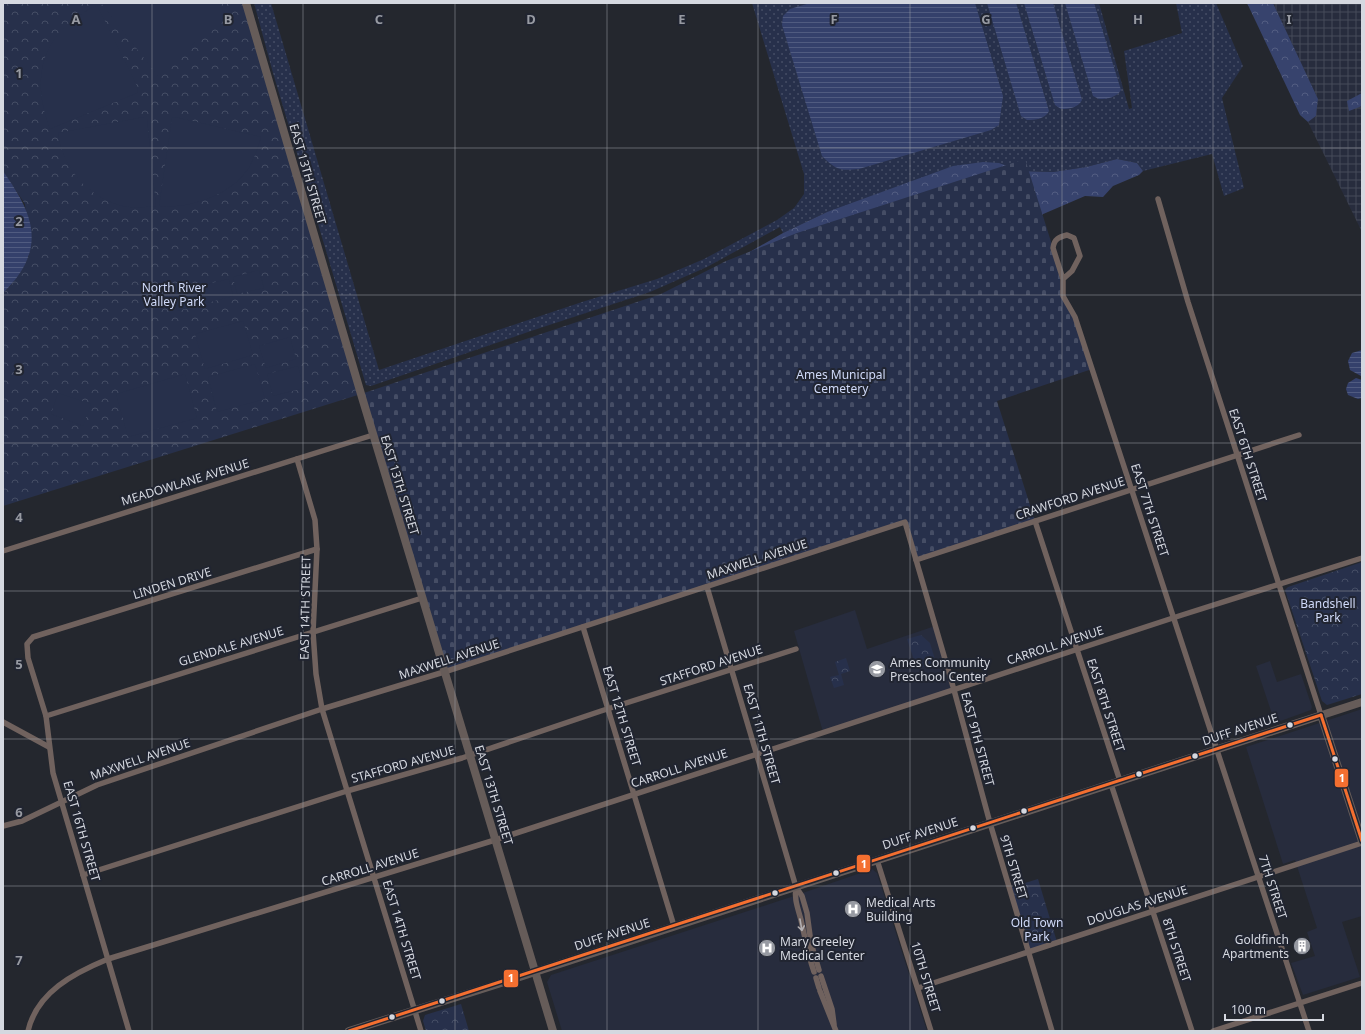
<svg xmlns="http://www.w3.org/2000/svg" width="1365" height="1034" viewBox="0 0 1365 1034" font-family="'Noto Sans',sans-serif">
  <style>
    .built { fill: #272c3d }
    .industrial { fill: url(#industrial-grid) }
    .grass { fill: url(#grass-dots) }
    .forest { fill: url(#forest-crowns) }
    .cemetery { fill: url(#cemetery-stones) }
    .park { fill: url(#park-crowns) }
    .pitch { fill: #27304b }
    .water { fill: url(#water-rules) }
    .lines { fill: none; stroke-linecap: round; stroke-linejoin: round }
    .minor { stroke: #70625e; stroke-width: 5.5 }
    .secondary { stroke: #665c59; stroke-width: 8 }
    .bus-1-casing { stroke: #212531; stroke-width: 6 }
    .bus-1 { stroke: #f46f30; stroke-width: 3 }
    .oneway { stroke: #b2afb2 }
    .grid { fill: none; stroke: #979aa2; stroke-width: 1; stroke-opacity: 0.55 }
    .bus-dot { fill: #d5d8e0; stroke: #212531; stroke-width: 1.5 }
    .labels { text-anchor: middle; dominant-baseline: central; stroke-width: 4; stroke-linejoin: round; paint-order: stroke }
    .street-label { font-size: 12px; fill: #d5d8e0; stroke: #212531 }
    .park-label { font-size: 12px; fill: #d0daf9; stroke: #212531 }
    .poi-label { font-size: 12px; fill: #d5d8e0; stroke: #212531; text-anchor: start }
    .grid-label { font-size: 13px; text-anchor: middle; font-weight: bold; fill: #979aa2; stroke: #212531; stroke-width: 4; stroke-linejoin: round; paint-order: stroke }
    .line-badge { stroke: #212531; stroke-width: 1.5 }
    .badge-label { font-size: 11px; text-anchor: middle; font-weight: bold; fill: #fff }
  </style>
  <defs>
    <pattern id="industrial-grid" width="8" height="8" patternUnits="userSpaceOnUse"><rect width="8" height="8" fill="#272c3d"/><path d="M0 4h8M4 0v8" fill="none" stroke="#454a59"/></pattern>
    <pattern id="grass-dots" width="8" height="8" patternUnits="userSpaceOnUse"><rect width="8" height="8" fill="#27304b"/><path d="M2 2h.1M6 6h.1" fill="none" stroke="#454d65" stroke-width="1.8" stroke-linecap="round"/></pattern>
    <pattern id="forest-crowns" width="20" height="18" patternUnits="userSpaceOnUse"><rect width="20" height="18" fill="#37436d"/><path d="M2 6a3 3 0 1 1 6 0M12 15a3 3 0 1 1 6 0" fill="none" stroke="#535d82"/></pattern>
    <pattern id="cemetery-stones" width="16" height="16" patternUnits="userSpaceOnUse"><rect width="16" height="16" fill="#27304b"/><path d="M2 7V4a2 2 0 0 1 4 0v3zM10 15v-3a2 2 0 0 1 4 0v3z" fill="#454d65"/></pattern>
    <pattern id="park-crowns" width="20" height="18" patternUnits="userSpaceOnUse"><rect width="20" height="18" fill="#27304b"/><path d="M2 6a3 3 0 1 1 6 0M12 15a3 3 0 1 1 6 0" fill="none" stroke="#454d65"/></pattern>
    <pattern id="water-rules" width="6" height="5" patternUnits="userSpaceOnUse"><rect width="6" height="5" fill="#34406b"/><path d="M0 2.5h6" fill="none" stroke="#505b80"/></pattern>
  </defs>
  <rect width="100%" height="100%" fill="#24272e"/>
  <g class="built">
    <path d="M855,610L867,649L935,626L955,690L823,732L794,631Z"/>
    <path d="M1270,661L1277,682L1301,674L1312,707L1311,710L1275,723L1256,666Z"/>
    <path d="M1362,709V916L1342,922L1360,977L1303,995L1291,963L1315,956L1307,932L1317,928L1295,860L1283,864L1246,747Z"/>
    <path d="M872,869L877,873L927,1031H562L547,982L551,975L791,897Z"/>
  </g>
  <path class="industrial" d="M1273,3H1362V232L1308,122L1316,116L1318,99Z"/>
  <path class="grass" d="M254,3H271L379,370L582,302L657,279L704,259L777,220L794,208L804,194V174L752,3H1099L1129,109L1132,108L1124,51L1182,33L1176,3H1216L1243,66L1222,98L1244,188L1224,196L1212,154L1143,171L1137,163L1117,159L1086,167L1053,172L1021,171L827,212L783,233L780,227L707,267L650,292L531,331L371,386L366,385L273,73Z"/>
  <g class="forest">
    <path d="M1247,3H1273L1318,99L1316,116L1308,122L1300,115Z"/>
    <path d="M1362,93V106L1349,111L1347,101Z"/>
    <path d="M1117,159L1137,163L1143,171L1139,175L1113,186L1103,197L1085,196L1034,218L704,278L783,233L827,212L953,166L983,162L999,163L1021,171L1053,172L1086,167Z"/>
  </g>
  <path class="cemetery" d="M1025,159L1053,248L1062,287L1092,369L997,401L1035,521L916,560L905,523L444,672L361,394L661,294L726,261L797,233Z"/>
  <g class="park">
    <path d="M3,3H246L361,394L3,506V293L12,284L29,256L25,204L3,171Z"/>
    <path d="M1362,562V694L1327,705L1322,701L1285,590L1288,587Z"/>
    <path d="M921,635L930,643L936,663L917,669L907,639Z"/>
    <path d="M846,658L850,671L841,674L844,685L834,688L830,677L839,675L835,662Z"/>
    <path d="M1038,879L1057,942L1028,952L1009,888Z"/>
    <path d="M461,1004L469,1031H426L423,1021L425,1015Z"/>
  </g>
  <g class="pitch">
    <path d="M101,3H220L225,11L162,76H158Z"/>
    <path d="M97,5L138,88L137,93L50,129C29,74 43,32 97,5Z"/>
    <path d="M144,117L147,119L156,206C144,207 131,209 119,205C87,196 62,166 58,133Z"/>
    <path d="M175,117L261,137C258,147 255,157 250,166C232,195 191,209 159,206L172,118Z"/>
    <path d="M259,270L264,288L237,294L233,277Z"/>
    <path d="M229,279L233,296L207,303L203,285Z"/>
    <path d="M198,286L203,304L177,311L172,293Z"/>
    <path d="M243,321L253,355L205,369L195,334Z"/>
    <path d="M290,337L296,359L266,368L259,346Z"/>
    <path d="M255,364L265,399L217,412L208,377Z"/>
    <path d="M298,366L304,388L273,396L267,374Z"/>
    <path d="M185,374L197,418L128,437L116,394Z"/>
    <path d="M58,393L91,404L83,426L51,414Z"/>
  </g>
  <g class="water">
    <path d="M810,3H975L1003,96L999,125L991,130L859,169C840,171 836,170 822,156L782,25L783,16L790,9Z"/>
    <path d="M987,3H1016L1049,111C1045,119 1036,120 1027,120L1021,116Z"/>
    <path d="M1024,3H1053L1082,100C1078,108 1069,109 1061,109L1055,105Z"/>
    <path d="M1065,3H1094L1121,90C1116,98 1107,99 1099,99L1093,96Z"/>
    <path d="M3,171C35,216 47,250 3,293Z"/>
    <path d="M1362,350V375L1361,376L1350,370L1348,361L1352,353Z"/>
    <path d="M1356,378L1362,380V398L1358,399L1348,395L1346,389L1348,383Z"/>
  </g>
  <g class="lines">
    <g class="minor">
      <path d="M1158,199L1188,302L1321,715"/>
      <path d="M1063,279L1072,271L1080,256L1074,238L1067,235C1059,237 1054,239 1053,248L1063,279V296L1075,317L1309,1031"/>
      <path d="M297,459L315,520L317,549L313,632L316,674L322,709L421,1031"/>
      <path d="M1035,521L1120,781"/>
      <path d="M3,551L373,435"/>
      <path d="M916,560L1299,435"/>
      <path d="M707,587L796,887L802,896L807,913L811,943L819,970"/>
      <path d="M583,627L674,926"/>
      <path d="M46,716L422,598"/>
      <path d="M3,722L49,747"/>
      <path d="M1111,784L1192,1031"/>
      <path d="M3,826L22,821L97,785L322,709L444,672L905,522L954,690L990,823L1052,1031"/>
      <path d="M877,860L931,1031"/>
      <path d="M83,875L347,791L462,758L601,711L796,649"/>
      <path d="M796,887C794,900 798,908 801,920C805,938 808,954 814,972"/>
      <path d="M821,976L832,1009L834,1024"/>
      <path d="M816,978L819,988"/>
      <path d="M918,988L1362,843"/>
      <path d="M820,991L836,1031"/>
      <path d="M28,1031C37,992 74,973 108,959L495,840L1182,615L1362,558"/>
      <path d="M129,1031L53,773L46,716L28,658L27,644L33,637L317,549"/>
      <path d="M1213,1031L1362,983"/>
    </g>
    <g class="secondary">
      <path d="M246,3L361,394L553,1031"/>
      <path d="M1321,715L1362,841"/>
      <path d="M349,1031L498,984L1362,702"/>
    </g>
    <defs>
      <g id="bus-1">
        <path d="M1321,715L1362,841"/>
        <path d="M349,1031L1321,715"/>
      </g>
    </defs>
    <use href="#bus-1" class="bus-1-casing"/>
    <use href="#bus-1" class="bus-1"/>
  </g>
  <defs><path id="oneway-shaft" d="M-6 0H5M1.5-3L5.5 0L1.5 3" fill="none" stroke-width="1.6" stroke-linecap="round" stroke-linejoin="round"/></defs>
  <use class="oneway" href="#oneway-shaft" transform="translate(801 925) rotate(80)"/>
  <path class="grid" d="M152,3V1031M303,3V1031M455,3V1031M607,3V1031M758,3V1031M910,3V1031M1062,3V1031M1213,3V1031M3,148H1362M3,295H1362M3,443H1362M3,591H1362M3,739H1362M3,886H1362"/>
  <defs>
    <symbol id="school-disc" viewBox="-11 -11 22 22"><circle r="9.5" fill="#979aa2" stroke="#212531"/><path d="M0-5L7-2L0 1L-7-2ZM-4 1L0 2.5L4 1V4Q0 6-4 4Z" fill="#fff"/></symbol>
    <symbol id="hospital-disc" viewBox="-11 -11 22 22"><circle r="9.5" fill="#979aa2" stroke="#212531"/><path d="M-5-5h3v3.5h4V-5h3V5h-3V1.5h-4V5h-3Z" fill="#fff"/></symbol>
    <symbol id="building-disc" viewBox="-11 -11 22 22"><circle r="9.5" fill="#979aa2" stroke="#212531"/><path d="M-4-6H4V6H1V3H-1V6H-4ZM-2.5-4.3h1.7v1.8h-1.7ZM.8-4.3h1.7v1.8H.8ZM-2.5-1h1.7V.8h-1.7ZM.8-1h1.7V.8H.8Z" fill="#fff"/></symbol>
  </defs>
  <g fill-rule="evenodd">
    <use href="#school-disc" x="867" y="659" width="20" height="20"/>
    <use href="#hospital-disc" x="843" y="899" width="20" height="20"/>
    <use href="#building-disc" x="1292" y="936" width="20" height="20"/>
    <use href="#hospital-disc" x="757" y="938" width="20" height="20"/>
  </g>
  <g class="bus-dot">
    <circle cx="1290" cy="725" r="3.5"/>
    <circle cx="1195" cy="756" r="3.5"/>
    <circle cx="1335" cy="759" r="3.5"/>
    <circle cx="1139" cy="774" r="3.5"/>
    <circle cx="1024" cy="811" r="3.5"/>
    <circle cx="973" cy="828" r="3.5"/>
    <circle cx="836" cy="873" r="3.5"/>
    <circle cx="775" cy="893" r="3.5"/>
    <circle cx="442" cy="1001" r="3.5"/>
    <circle cx="392" cy="1017" r="3.5"/>
  </g>
  <g class="labels">
    <g class="street-label">
      <text transform="translate(308 174) rotate(74)">EAST 13TH STREET</text>
      <text transform="translate(1248 455) rotate(72)">EAST 6TH STREET</text>
      <text transform="translate(185 482) rotate(-17)">MEADOWLANE AVENUE</text>
      <text transform="translate(400 485) rotate(73)">EAST 13TH STREET</text>
      <text transform="translate(1070 498) rotate(-18)">CRAWFORD AVENUE</text>
      <text transform="translate(1150 510) rotate(72)">EAST 7TH STREET</text>
      <text transform="translate(757 559) rotate(-18)">MAXWELL AVENUE</text>
      <text transform="translate(172 583) rotate(-17)">LINDEN DRIVE</text>
      <text transform="translate(305 608) rotate(-89)">EAST 14TH STREET</text>
      <text transform="translate(1055 645) rotate(-18)">CARROLL AVENUE</text>
      <text transform="translate(231 646) rotate(-17)">GLENDALE AVENUE</text>
      <text transform="translate(449 659) rotate(-18)">MAXWELL AVENUE</text>
      <text transform="translate(711 665) rotate(-18)">STAFFORD AVENUE</text>
      <text transform="translate(1106 705) rotate(72)">EAST 8TH STREET</text>
      <text transform="translate(622 716) rotate(73)">EAST 12TH STREET</text>
      <text transform="translate(1240 729) rotate(-18)">DUFF AVENUE</text>
      <text transform="translate(762 734) rotate(74)">EAST 11TH STREET</text>
      <text transform="translate(978 739) rotate(75)">EAST 9TH STREET</text>
      <text transform="translate(140 759) rotate(-19)">MAXWELL AVENUE</text>
      <text transform="translate(403 764) rotate(-16)">STAFFORD AVENUE</text>
      <text transform="translate(679 768) rotate(-18)">CARROLL AVENUE</text>
      <text transform="translate(494 795) rotate(73)">EAST 13TH STREET</text>
      <text transform="translate(82 831) rotate(74)">EAST 16TH STREET</text>
      <text transform="translate(920 833) rotate(-18)">DUFF AVENUE</text>
      <text transform="translate(370 867) rotate(-17)">CARROLL AVENUE</text>
      <text transform="translate(1014 867) rotate(73)">9TH STREET</text>
      <text transform="translate(1273 887) rotate(72)">7TH STREET</text>
      <text transform="translate(1137 905) rotate(-18)">DOUGLAS AVENUE</text>
      <text transform="translate(402 930) rotate(73)">EAST 14TH STREET</text>
      <text transform="translate(612 934) rotate(-18)">DUFF AVENUE</text>
      <text transform="translate(1177 950) rotate(72)">8TH STREET</text>
      <text transform="translate(926 977) rotate(73)">10TH STREET</text>
    </g>
    <g class="park-label">
      <text x="174" y="287">North River<tspan x="174" dy="14">Valley Park</tspan></text>
      <text x="841" y="374">Ames Municipal<tspan x="841" dy="14">Cemetery</tspan></text>
      <text x="1328" y="603">Bandshell<tspan x="1328" dy="14">Park</tspan></text>
      <text x="1037" y="922">Old Town<tspan x="1037" dy="14">Park</tspan></text>
    </g>
    <g class="poi-label">
      <text x="890" y="662">Ames Community<tspan x="890" dy="14">Preschool Center</tspan></text>
      <text x="866" y="902">Medical Arts<tspan x="866" dy="14">Building</tspan></text>
      <text x="1289" y="939" text-anchor="end">Goldfinch<tspan x="1289" dy="14">Apartments</tspan></text>
      <text x="780" y="941">Mary Greeley<tspan x="780" dy="14">Medical Center</tspan></text>
    </g>
  </g>
  <g class="grid-label">
    <text x="76" y="24">A</text>
    <text x="228" y="24">B</text>
    <text x="379" y="24">C</text>
    <text x="531" y="24">D</text>
    <text x="682" y="24">E</text>
    <text x="834" y="24">F</text>
    <text x="986" y="24">G</text>
    <text x="1138" y="24">H</text>
    <text x="1289" y="24">I</text>
    <text x="19" y="78">1</text>
    <text x="19" y="226">2</text>
    <text x="19" y="374">3</text>
    <text x="19" y="522">4</text>
    <text x="19" y="669">5</text>
    <text x="19" y="817">6</text>
    <text x="19" y="965">7</text>
  </g>
  <g class="line-badge">
    <rect x="1334" y="768" width="15" height="20" rx="4" fill="#f46f30"/>
    <rect x="856" y="854" width="15" height="19" rx="4" fill="#f46f30"/>
    <rect x="503" y="969" width="16" height="19" rx="4" fill="#f46f30"/>
  </g>
  <g class="badge-label">
    <text x="1342" y="782">1</text>
    <text x="864" y="868">1</text>
    <text x="511" y="982">1</text>
  </g>
  <rect width="1365" height="1034" fill="none" stroke="#d5d8e0" stroke-width="8"/>
  <path d="M1225 1014v6h98v-6" fill="none" stroke="#d5d8e0" stroke-width="2"/>
  <text x="1231" y="1014" font-size="12" fill="#d5d8e0" stroke="#212531" stroke-width="3" paint-order="stroke">100 m</text>
</svg>
